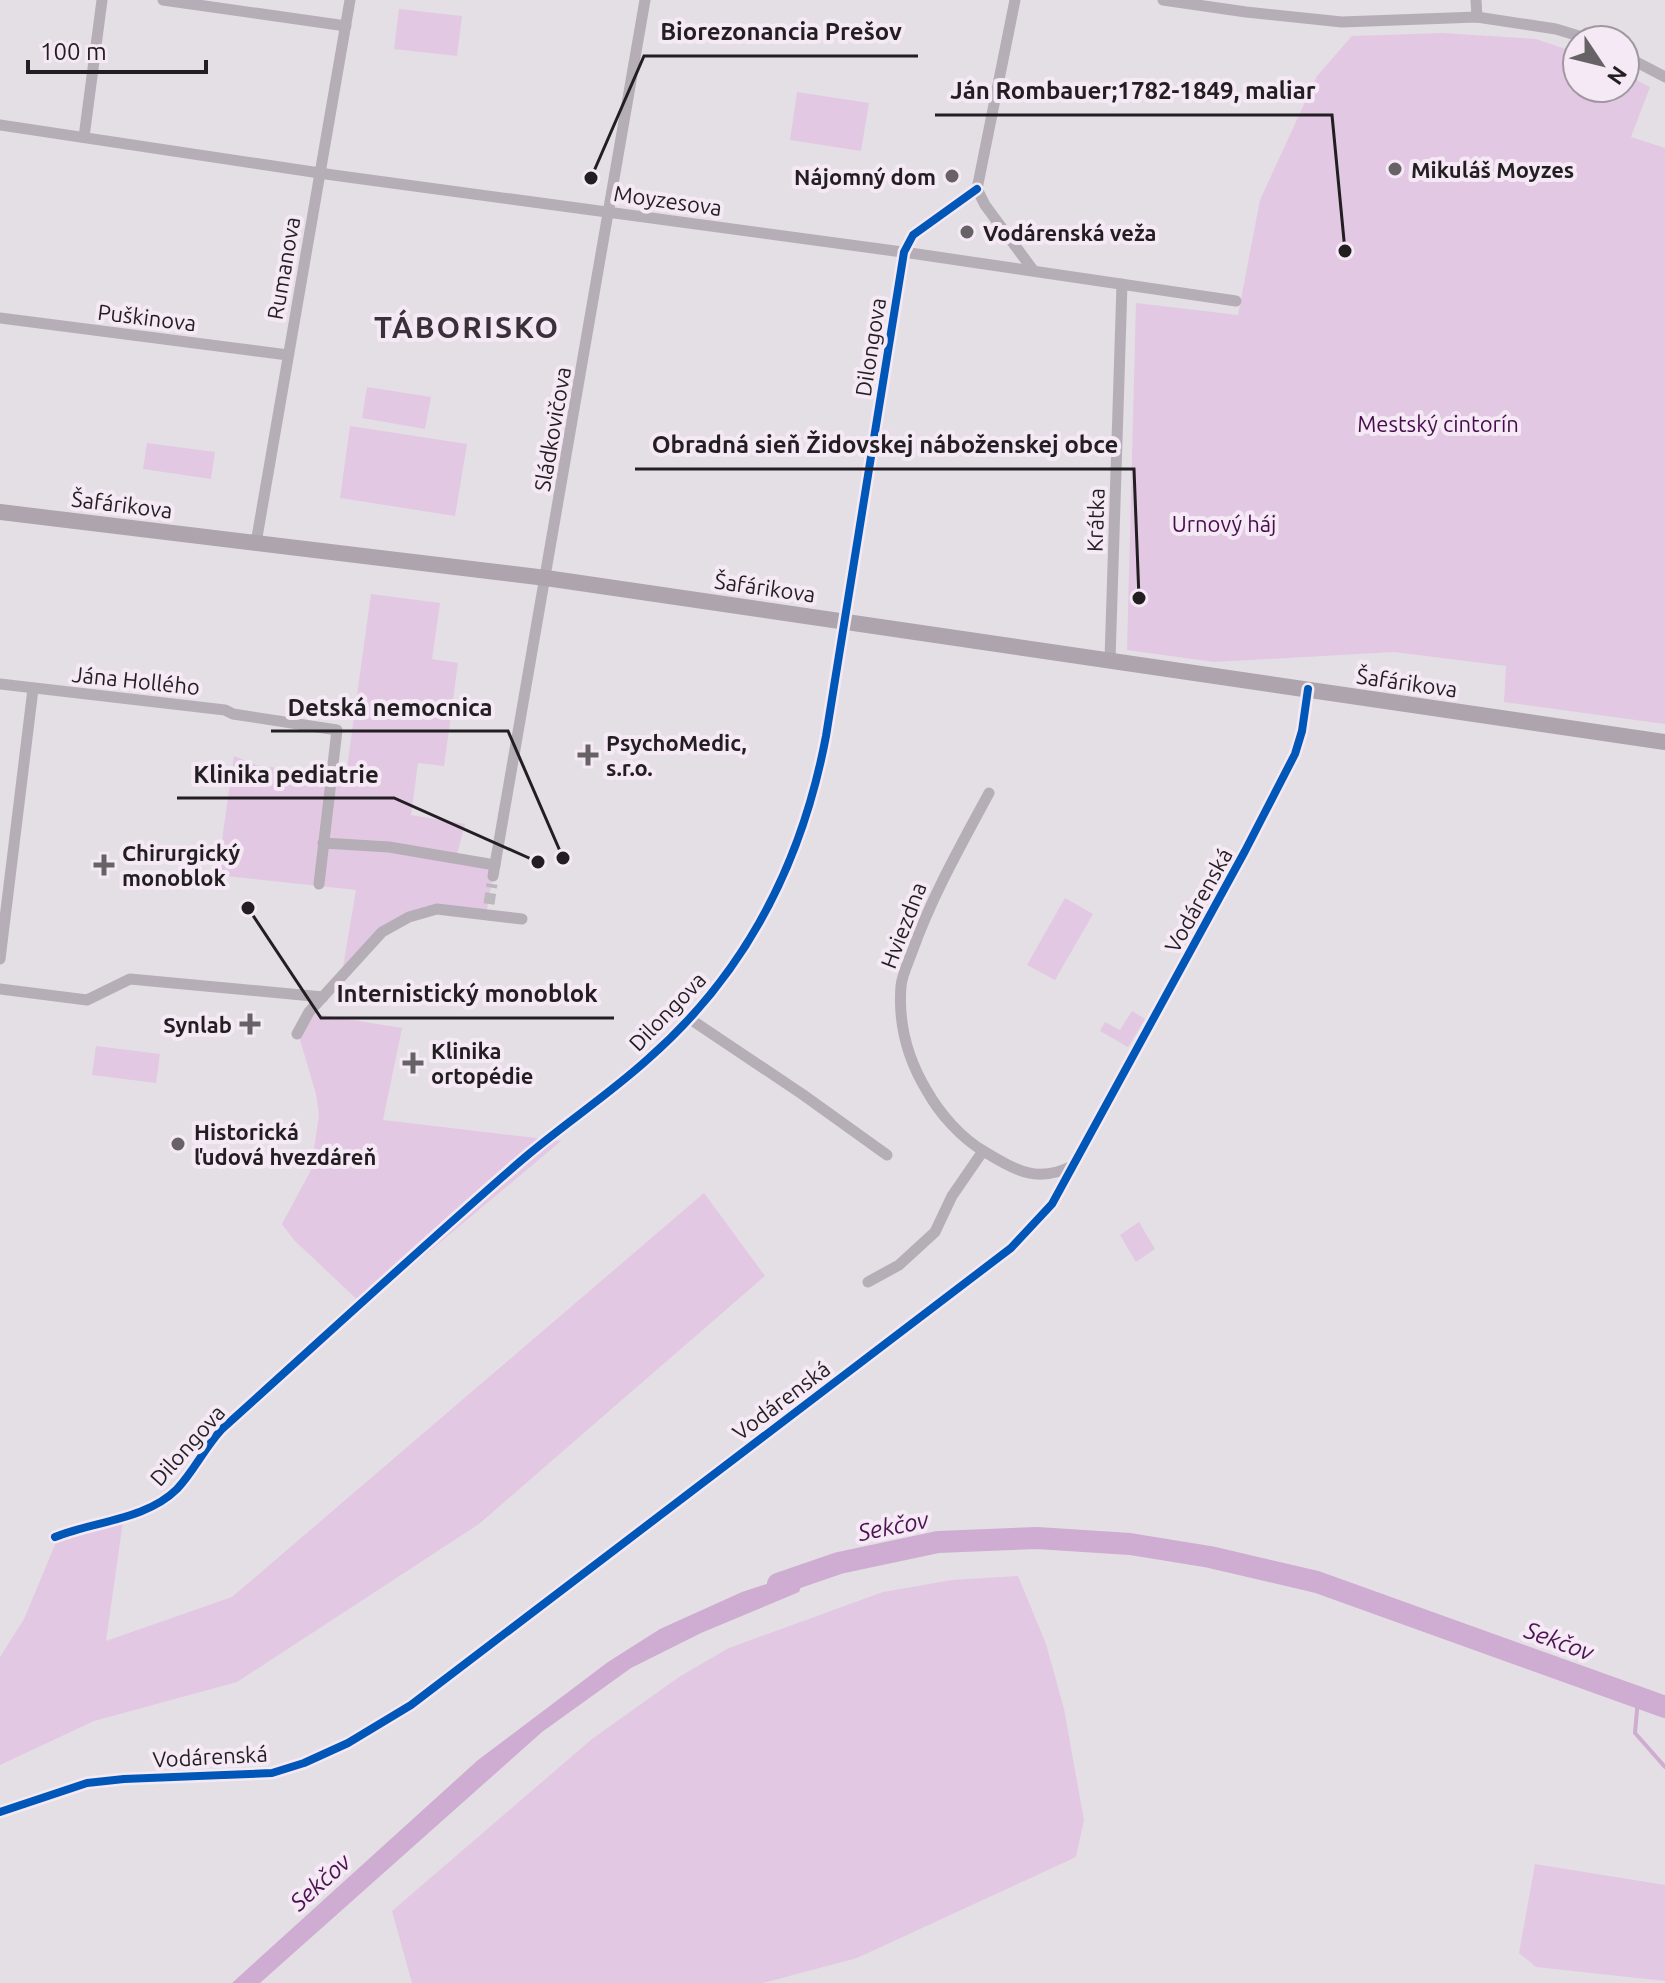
<svg xmlns="http://www.w3.org/2000/svg" width="1665" height="1983" viewBox="0 0 1665 1983" font-family="Ubuntu,sans-serif">
  <style>
    .green { fill: #e2c8e3 }
    .water { fill: #cfacd2 }
    .lines { fill: none; stroke-linecap: round; stroke-linejoin: round }
    .stream { stroke: #cfacd2; stroke-width: 4 }
    .river { stroke: #cfacd2; stroke-width: 22 }
    .street-tunnel { stroke: #bdb8bd; stroke-width: 11; stroke-dasharray: 11 5.5; stroke-linecap: butt }
    .street { stroke: #b5aeb6; stroke-width: 11 }
    .secondary { stroke: #ada4ad; stroke-width: 16 }
    .cycleway-casing { stroke: #f4e9f4; stroke-width: 13 }
    .cycleway { stroke: #0057b8; stroke-width: 8 }
    .poi-dot { fill: #666266; stroke: #f4e9f4; stroke-width: 3 }
    .labels { text-anchor: middle; dominant-baseline: central; stroke-width: 8; stroke-linejoin: round; paint-order: stroke }
    .poi-label { font-size: 22px; font-weight: bold; fill: #221e22; stroke: #f4e9f4; text-anchor: start }
    .street-label { font-size: 22px; fill: #221e22; stroke: #f4e9f4 }
    .park-label { font-size: 22px; fill: #480d4e; stroke: #f4e9f4 }
    .water-label { font-size: 24px; font-style: italic; fill: #4d1353; stroke: #f4e9f4 }
    .district-label { font-size: 30px; font-weight: bold; letter-spacing: 2px; fill: #39313a; stroke: #f4e9f4 }
    .leader { fill: none; stroke: #221e22; stroke-width: 3 }
    .callout-dot { fill: #221e22; stroke: #f4e9f4; stroke-width: 3 }
    .callout-label { font-size: 24px; text-anchor: middle; font-weight: bold; fill: #221e22; stroke: #f4e9f4; stroke-width: 8; stroke-linejoin: round; paint-order: stroke }
  </style>
  <rect width="100%" height="100%" fill="#e4dfe4"/>
  <g class="green">
    <path d="M399,9L462,16L457,56L394,49Z"/>
    <path d="M1442,33L1536,39L1577,53V88H1625V74L1650,87L1631,137L1665,148V724L1504,702L1506,666L1394,652L1214,662L1127,650L1136,303L1238,315L1260,200L1317,76L1352,36Z"/>
    <path d="M797,92L869,103L861,151L790,140Z"/>
    <path d="M367,387L431,397L425,429L362,418Z"/>
    <path d="M350,426L467,444L455,516L340,498Z"/>
    <path d="M147,443L215,452L211,479L143,469Z"/>
    <path d="M371,594L440,603L432,659L458,663L444,766L418,763L411,815L465,824L456,858L495,865L486,915L436,909L396,924L341,979L356,890L217,875L234,756L259,766L346,775Z"/>
    <path d="M1065,898L1093,914L1055,980L1027,965Z"/>
    <path d="M1132,1011L1145,1019L1128,1047L1100,1031L1105,1022L1120,1030Z"/>
    <path d="M310,1013L402,1028L383,1120L561,1141L364,1306L294,1240L282,1224L311,1170L319,1115L316,1094L298,1033Z"/>
    <path d="M96,1046L160,1054L156,1083L92,1075Z"/>
    <path d="M704,1193L765,1276L479,1524L237,1682L94,1721L0,1765V1657L24,1619L57,1540L123,1521L106,1641L232,1597Z"/>
    <path d="M1139,1222L1155,1249L1136,1262L1120,1235Z"/>
    <path d="M1018,1576L1046,1644L1064,1709L1084,1820L1076,1857L857,1958L763,1983H412L392,1911L592,1739L679,1677L729,1648L883,1592L952,1580Z"/>
    <path d="M1535,1864L1665,1885V1981L1536,1967L1519,1953Z"/>
  </g>
  <path class="water" d="M806,1571L799,1592L701,1633L631,1668L542,1732L260,1983H232L478,1760L608,1662L660,1629L742,1592Z"/>
  <g class="lines">
    <path class="stream" d="M1638,1699L1635,1733L1665,1767"/>
    <path class="river" d="M778,1584L839,1563L938,1542L1037,1538L1130,1544L1210,1557L1317,1582L1665,1707"/>
    <path class="street-tunnel" d="M489,904L492,884"/>
    <g class="street">
      <path d="M163,0L346,26"/>
      <path d="M1163,0L1246,12L1342,22L1477,17L1556,29L1592,40"/>
      <path d="M1476,0L1477,17"/>
      <path d="M1625,56L1665,77"/>
      <path d="M0,125L333,175L917,254L1236,301"/>
      <path d="M84,137L102,0"/>
      <path d="M977,189L1015,0"/>
      <path d="M977,189L985,205L1033,270"/>
      <path d="M0,318L288,355"/>
      <path d="M256,543L350,0"/>
      <path d="M1110,660L1122,284"/>
      <path d="M0,684L225,710L233,714L337,730L319,884"/>
      <path d="M989,793C961,845 932,896 912,952C908,963 902,975 901,986C898,1024 907,1058 927,1091C940,1114 961,1138 985,1152C1017,1171 1038,1184 1074,1165"/>
      <path d="M323,843L389,847L495,865"/>
      <path d="M493,876L645,0"/>
      <path d="M0,959L33,689"/>
      <path d="M0,989L87,1000L130,979L323,997"/>
      <path d="M690,1019L802,1094L887,1155"/>
      <path d="M297,1034L309,1012L382,932L409,917L437,909L522,919"/>
      <path d="M868,1282L899,1265L935,1232L952,1196L983,1151"/>
      <path d="M55,1537C94,1521 146,1520 177,1489C194,1471 205,1447 222,1429C320,1341 416,1252 516,1165C558,1128 606,1097 648,1059C746,973 802,863 826,736L904,252L913,235L977,189"/>
      <path d="M0,1812L87,1783L124,1779L272,1773L304,1763L348,1743L411,1705L1011,1248L1052,1204L1245,851L1295,754L1302,731L1308,689"/>
    </g>
    <path class="secondary" d="M0,512L546,578L1665,742"/>
    <defs>
      <g id="cycleway">
        <path d="M55,1537C94,1521 146,1520 177,1489C194,1471 205,1447 222,1429C320,1341 416,1252 516,1165C558,1128 606,1097 648,1059C746,973 802,863 826,736L904,252L913,235L977,189"/>
        <path d="M0,1812L87,1783L124,1779L272,1773L304,1763L348,1743L411,1705L1011,1248L1052,1204L1245,851L1295,754L1302,731L1308,689"/>
      </g>
    </defs>
    <use href="#cycleway" class="cycleway-casing"/>
    <use href="#cycleway" class="cycleway"/>
  </g>
  <g class="poi-dot">
    <circle cx="1395" cy="169" r="8"/>
    <circle cx="952" cy="176" r="8"/>
    <circle cx="967" cy="232" r="8"/>
    <path d="M584 743h8v8h8v8h-8v8h-8v-8h-8v-8h8z"/>
    <path d="M100 853h8v8h8v8h-8v8h-8v-8h-8v-8h8z"/>
    <path d="M246 1012h8v8h8v8h-8v8h-8v-8h-8v-8h8z"/>
    <path d="M409 1051h8v8h8v8h-8v8h-8v-8h-8v-8h8z"/>
    <circle cx="178" cy="1144" r="8"/>
  </g>
  <g class="labels">
    <g class="poi-label">
      <text x="1411" y="169">Mikuláš Moyzes</text>
      <text x="936" y="176" text-anchor="end">Nájomný dom</text>
      <text x="983" y="232">Vodárenská veža</text>
      <text x="606" y="742">PsychoMedic,<tspan x="606" dy="25">s.r.o.</tspan></text>
      <text x="122" y="852">Chirurgický<tspan x="122" dy="25">monoblok</tspan></text>
      <text x="232" y="1024" text-anchor="end">Synlab</text>
      <text x="431" y="1050">Klinika<tspan x="431" dy="25">ortopédie</tspan></text>
      <text x="194" y="1131">Historická<tspan x="194" dy="25">ľudová hvezdáreň</tspan></text>
    </g>
    <g class="street-label">
      <text transform="translate(668 200) rotate(8)">Moyzesova</text>
      <text transform="translate(283 268) rotate(-80)">Rumanova</text>
      <text transform="translate(147 317) rotate(7)">Puškinova</text>
      <text transform="translate(870 347) rotate(-81)">Dilongova</text>
      <text transform="translate(552 429) rotate(-80)">Sládkovičova</text>
      <text transform="translate(122 504) rotate(7)">Šafárikova</text>
      <text transform="translate(1095 520) rotate(-88)">Krátka</text>
      <text transform="translate(765 587) rotate(8)">Šafárikova</text>
      <text transform="translate(136 680) rotate(6)">Jána Hollého</text>
      <text transform="translate(1407 682) rotate(8)">Šafárikova</text>
      <text transform="translate(1198 900) rotate(-61)">Vodárenská</text>
      <text transform="translate(903 925) rotate(-69)">Hviezdna</text>
      <text transform="translate(667 1011) rotate(-46)">Dilongova</text>
      <text transform="translate(781 1400) rotate(-37)">Vodárenská</text>
      <text transform="translate(187 1445) rotate(-48)">Dilongova</text>
      <text transform="translate(210 1756) rotate(-3)">Vodárenská</text>
    </g>
    <g class="park-label">
      <text x="1438" y="423">Mestský cintorín</text>
      <text x="1224" y="523">Urnový háj</text>
    </g>
    <g class="water-label">
      <text transform="translate(893 1526) rotate(-11)">Sekčov</text>
      <text transform="translate(1559 1641) rotate(20)">Sekčov</text>
      <text transform="translate(320 1882) rotate(-42)">Sekčov</text>
    </g>
    <g class="district-label">
      <text x="467" y="327">TÁBORISKO</text>
    </g>
  </g>
  <path class="leader" d="M591 178L644 56H918M1345 251L1332 115H935M1139 598L1134 469H635M563 858L508 731H271M538 862L394 798H177M248 908L321 1018H614"/>
  <g class="callout-dot">
    <circle cx="591" cy="178" r="8"/>
    <circle cx="1345" cy="251" r="8"/>
    <circle cx="1139" cy="598" r="8"/>
    <circle cx="563" cy="858" r="8"/>
    <circle cx="538" cy="862" r="8"/>
    <circle cx="248" cy="908" r="8"/>
  </g>
  <g class="callout-label">
    <text x="781" y="40">Biorezonancia Prešov</text>
    <text x="1133" y="99">Ján Rombauer;1782-1849, maliar</text>
    <text x="885" y="453">Obradná sieň Židovskej náboženskej obce</text>
    <text x="390" y="716">Detská nemocnica</text>
    <text x="286" y="783">Klinika pediatrie</text>
    <text x="467" y="1002">Internistický monoblok</text>
  </g>
  <g transform="translate(1601 64) rotate(125)"><circle r="38" fill="#f4e9f4" stroke="#a098a0" stroke-width="2"/>
  <path d="M0-6L14 30L0 20L-14 30Z" fill="#666266"/>
  <text y="-12" font-size="22" font-weight="bold" text-anchor="middle" fill="#221e22">N</text>
  </g>
  <path d="M28 60v12h178v-12" fill="none" stroke="#221e22" stroke-width="4"/>
  <text x="40" y="60" font-size="24" fill="#221e22" stroke="#f4e9f4" stroke-width="6" paint-order="stroke">100 m</text>
</svg>
